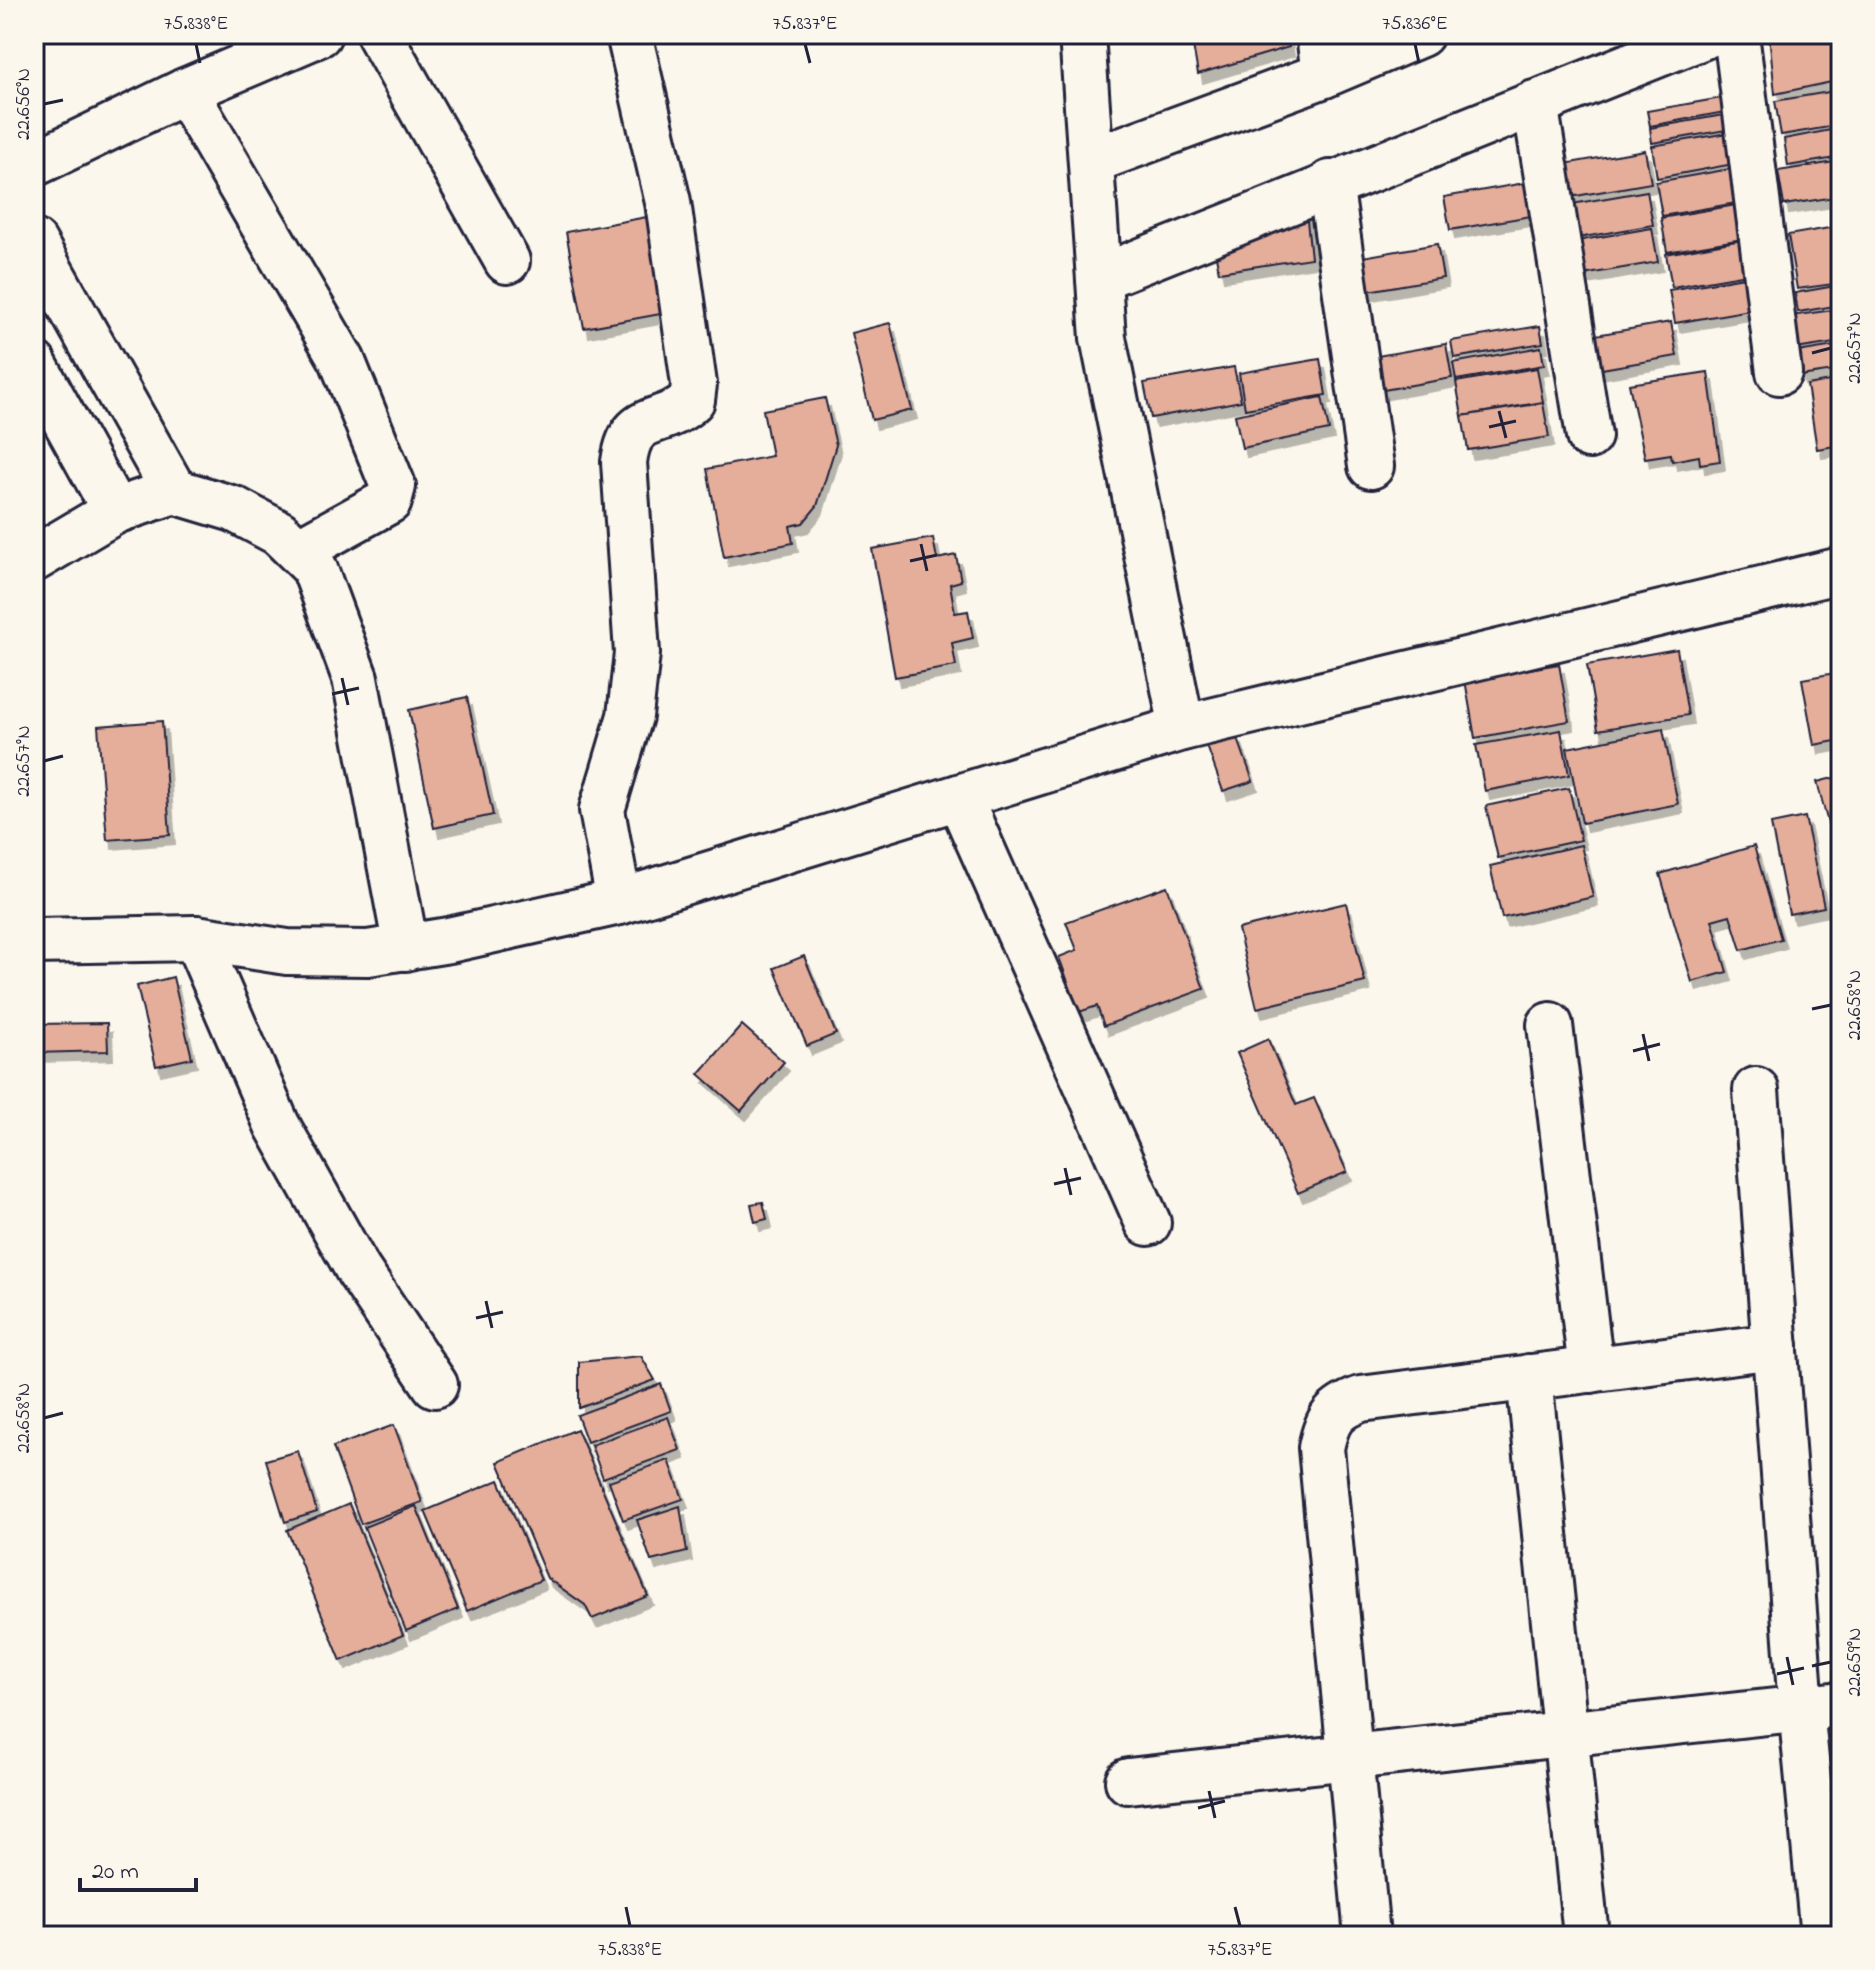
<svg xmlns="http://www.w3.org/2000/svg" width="1875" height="1970" viewBox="0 0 1875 1970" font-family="'Indie Flower',sans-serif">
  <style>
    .building { fill: #e5ae9b; stroke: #22223b; stroke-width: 2; filter: url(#shadow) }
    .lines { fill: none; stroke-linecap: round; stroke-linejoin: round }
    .street-casing { stroke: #22223b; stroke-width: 50 }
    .secondary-casing { stroke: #22223b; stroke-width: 50 }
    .street { stroke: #fbf7ec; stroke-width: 44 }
    .secondary { stroke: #fbf7ec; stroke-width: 44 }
    .ticks { fill: none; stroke: #22223b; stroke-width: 3 }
    .neatline { fill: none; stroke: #22223b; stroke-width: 3 }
    .ticks-label { font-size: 20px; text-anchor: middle; fill: #22223b }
  </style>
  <defs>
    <filter id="shadow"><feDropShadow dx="5" dy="9" stdDeviation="0" flood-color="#0004"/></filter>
  </defs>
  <rect width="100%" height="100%" fill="#fbf7ec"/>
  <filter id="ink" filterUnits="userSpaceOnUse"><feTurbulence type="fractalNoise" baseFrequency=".0125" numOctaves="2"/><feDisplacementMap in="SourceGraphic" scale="16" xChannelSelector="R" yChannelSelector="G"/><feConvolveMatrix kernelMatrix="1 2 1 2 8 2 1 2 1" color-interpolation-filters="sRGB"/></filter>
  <g filter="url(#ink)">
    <g class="building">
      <path d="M1191,34H1287L1289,47L1198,74Z"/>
      <path d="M1769,34H1841V80L1775,94Z"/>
      <path d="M1841,90V125L1781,135L1775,101Z"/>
      <path d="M1733,96L1735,110L1650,126L1647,111Z"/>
      <path d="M1735,113L1737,128L1652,143L1650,128Z"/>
      <path d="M1841,128V157L1788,166L1784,139Z"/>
      <path d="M1734,132L1739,163L1657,178L1652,146Z"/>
      <path d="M1645,150L1651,183L1570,197L1564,164Z"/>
      <path d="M1841,161V196L1784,205L1778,171Z"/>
      <path d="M1736,168L1742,202L1662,216L1656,182Z"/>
      <path d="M1525,183L1531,216L1450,230L1444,197Z"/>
      <path d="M1647,191L1653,225L1572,239L1566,205Z"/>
      <path d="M1742,204L1748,238L1667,252L1661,218Z"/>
      <path d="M1306,211L1311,258L1219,272L1213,241Z"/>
      <path d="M647,217L666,313L584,328L566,232Z"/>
      <path d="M1841,226V283L1797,289L1788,235Z"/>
      <path d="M1652,228L1658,262L1577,276L1571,242Z"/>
      <path d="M1747,239L1753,273L1672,287L1666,254Z"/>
      <path d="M1437,244L1443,278L1362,292L1357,258Z"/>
      <path d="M1750,276L1756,309L1675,323L1669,290Z"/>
      <path d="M1841,285V305L1798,312L1795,293Z"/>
      <path d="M1841,309V342L1795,349L1790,316Z"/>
      <path d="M1671,322L1677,356L1596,370L1590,336Z"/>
      <path d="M890,323L912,410L872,420L851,333Z"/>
      <path d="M1540,326L1543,343L1454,358L1451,341Z"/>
      <path d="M1446,344L1452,378L1372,392L1366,358Z"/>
      <path d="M1841,345V370L1800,376L1797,352Z"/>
      <path d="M1541,347L1544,365L1456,380L1453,363Z"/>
      <path d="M1320,359L1326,395L1245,409L1239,373Z"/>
      <path d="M1234,367L1241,401L1151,418L1144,383Z"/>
      <path d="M1537,368L1543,402L1462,416L1456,382Z"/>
      <path d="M1708,372L1720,461L1700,464L1699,456L1672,461L1671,454L1645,458L1629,384Z"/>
      <path d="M1841,372V445L1817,449L1807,385L1841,379Z"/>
      <path d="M1322,397L1329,430L1242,448L1235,415Z"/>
      <path d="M825,398L836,445L817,506L803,523L790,526L793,543L724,557L707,469L772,456L763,410Z"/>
      <path d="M1543,403L1549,437L1468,450L1462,416Z"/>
      <path d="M933,538L937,559L956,555L961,581L950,584L955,613L968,611L973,638L952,643L956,666L895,677L872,549Z"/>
      <path d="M1677,649L1688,715L1598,730L1587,665Z"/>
      <path d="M1559,664L1569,721L1475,738L1465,680Z"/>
      <path d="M1841,672V740L1814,745L1802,679Z"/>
      <path d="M467,697L493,815L434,828L409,710Z"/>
      <path d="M162,721L170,835L107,840L98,726Z"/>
      <path d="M1663,729L1678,804L1582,823L1567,748Z"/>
      <path d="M1561,730L1569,775L1485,791L1476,745Z"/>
      <path d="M1237,736L1253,781L1223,791L1207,746Z"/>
      <path d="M1841,776V863L1839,864L1817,782Z"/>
      <path d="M1569,788L1581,840L1498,858L1486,806Z"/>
      <path d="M1805,817L1824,907L1789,914L1771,824Z"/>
      <path d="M1581,845L1593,897L1502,918L1490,866Z"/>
      <path d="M1754,846L1781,939L1741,950L1730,915L1712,920L1727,972L1692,982L1660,874Z"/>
      <path d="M1167,886L1204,989L1104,1026L1097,1006L1079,1012L1059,957L1077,950L1066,922Z"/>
      <path d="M1346,903L1365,982L1257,1008L1238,929Z"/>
      <path d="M804,956L836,1034L807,1046L774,968Z"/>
      <path d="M173,977L192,1058L156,1066L137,986Z"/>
      <path d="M107,1023L108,1051L34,1053V1024Z"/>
      <path d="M742,1025L784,1062L741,1111L699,1074Z"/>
      <path d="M1268,1039L1296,1105L1314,1098L1347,1172L1298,1193L1237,1053Z"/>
      <path d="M763,1202L767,1219L755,1222L751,1204Z"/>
      <path d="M641,1356L655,1380L579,1408V1362Z"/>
      <path d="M661,1384L671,1411L587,1442L577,1415Z"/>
      <path d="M668,1417L680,1450L603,1478L591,1445Z"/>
      <path d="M394,1425L422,1502L361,1524L333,1447Z"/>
      <path d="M577,1429L648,1596L592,1619L585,1605L547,1578L498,1462Z"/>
      <path d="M298,1451L317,1512L285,1522L266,1460Z"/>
      <path d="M669,1460L683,1499L623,1520L609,1481Z"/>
      <path d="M499,1480L541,1580L467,1611L425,1511Z"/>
      <path d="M349,1504L403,1635L341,1661L287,1530Z"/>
      <path d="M416,1506L458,1609L406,1631L364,1527Z"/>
      <path d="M680,1506L687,1552L651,1561L637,1520Z"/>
    </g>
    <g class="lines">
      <defs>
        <g id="street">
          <path d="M379,34L507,261"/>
          <path d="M1082,34L1103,338L1182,728"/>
          <path d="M1319,34L1324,75"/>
          <path d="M1736,34L1779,372"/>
          <path d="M1535,103L1589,436"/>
          <path d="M1091,161L1324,75L1421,34"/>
          <path d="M34,164L185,91"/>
          <path d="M1330,183L1371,466"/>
          <path d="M34,242L174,491"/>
          <path d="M1099,278L1709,34"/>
          <path d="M34,364L115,511"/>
          <path d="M298,551L389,501L393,486L342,360L185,91L319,34"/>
          <path d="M34,559L115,511L174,491L234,509L279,533L314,567L355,678L406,948"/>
          <path d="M959,797L1148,1223"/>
          <path d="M619,902L602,810L630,716L637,653L624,462C631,409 660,430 692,400L694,384L668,202L629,34"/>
          <path d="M196,938L277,1125L358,1270L435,1385"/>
          <path d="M1550,1025L1591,1370"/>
          <path d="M1756,1090L1801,1708L1823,1936"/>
          <path d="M1529,1377L1586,1936"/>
          <path d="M1128,1781L1841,1704"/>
          <path d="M1367,1936L1321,1448C1327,1419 1333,1409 1361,1399L1775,1346"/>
        </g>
        <path id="secondary" d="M34,941L196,938L287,952L368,953L449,940L619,902L1182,728L1841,570"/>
      </defs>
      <use href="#street" class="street-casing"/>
      <use href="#secondary" class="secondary-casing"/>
      <use href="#street" class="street"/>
      <use href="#secondary" class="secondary"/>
    </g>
  </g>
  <path class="ticks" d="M196,44L200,63M805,44L810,63M1415,44L1419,63M44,104L63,100M1812,353L1831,348M1499,411L1506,438M1489,427L1516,421M921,544L927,571M910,561L937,555M342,678L348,705M332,694L359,688M44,761L63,756M1812,1009L1831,1005M1643,1034L1649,1061M1633,1051L1660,1044M1065,1168L1071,1195M1054,1184L1081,1178M486,1301L492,1328M476,1318L503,1312M44,1418L63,1413M1787,1657L1793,1685M1812,1666L1831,1662M1777,1674L1804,1668M1209,1791L1215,1818M1198,1808L1225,1801M626,1907L630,1926M1235,1907L1240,1926"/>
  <rect width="1875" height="1970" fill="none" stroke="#fbf7ec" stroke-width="88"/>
  <path d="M80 1878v12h116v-12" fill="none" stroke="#22223b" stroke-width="4"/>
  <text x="92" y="1878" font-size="24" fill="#22223b" stroke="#fbf7ec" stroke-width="6" paint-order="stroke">20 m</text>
  <rect x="44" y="44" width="1787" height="1882" class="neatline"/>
  <g class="ticks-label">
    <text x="196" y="29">75.838°E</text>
    <text x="805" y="29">75.837°E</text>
    <text x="1415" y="29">75.836°E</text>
    <text transform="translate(22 104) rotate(-90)" y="7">22.656°N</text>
    <text transform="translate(1853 348) rotate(-90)" y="7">22.657°N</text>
    <text transform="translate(22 761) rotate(-90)" y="7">22.657°N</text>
    <text transform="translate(1853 1005) rotate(-90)" y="7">22.658°N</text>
    <text transform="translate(22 1418) rotate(-90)" y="7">22.658°N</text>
    <text transform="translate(1853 1662) rotate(-90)" y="7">22.659°N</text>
    <text x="630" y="1955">75.838°E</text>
    <text x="1240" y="1955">75.837°E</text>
  </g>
</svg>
